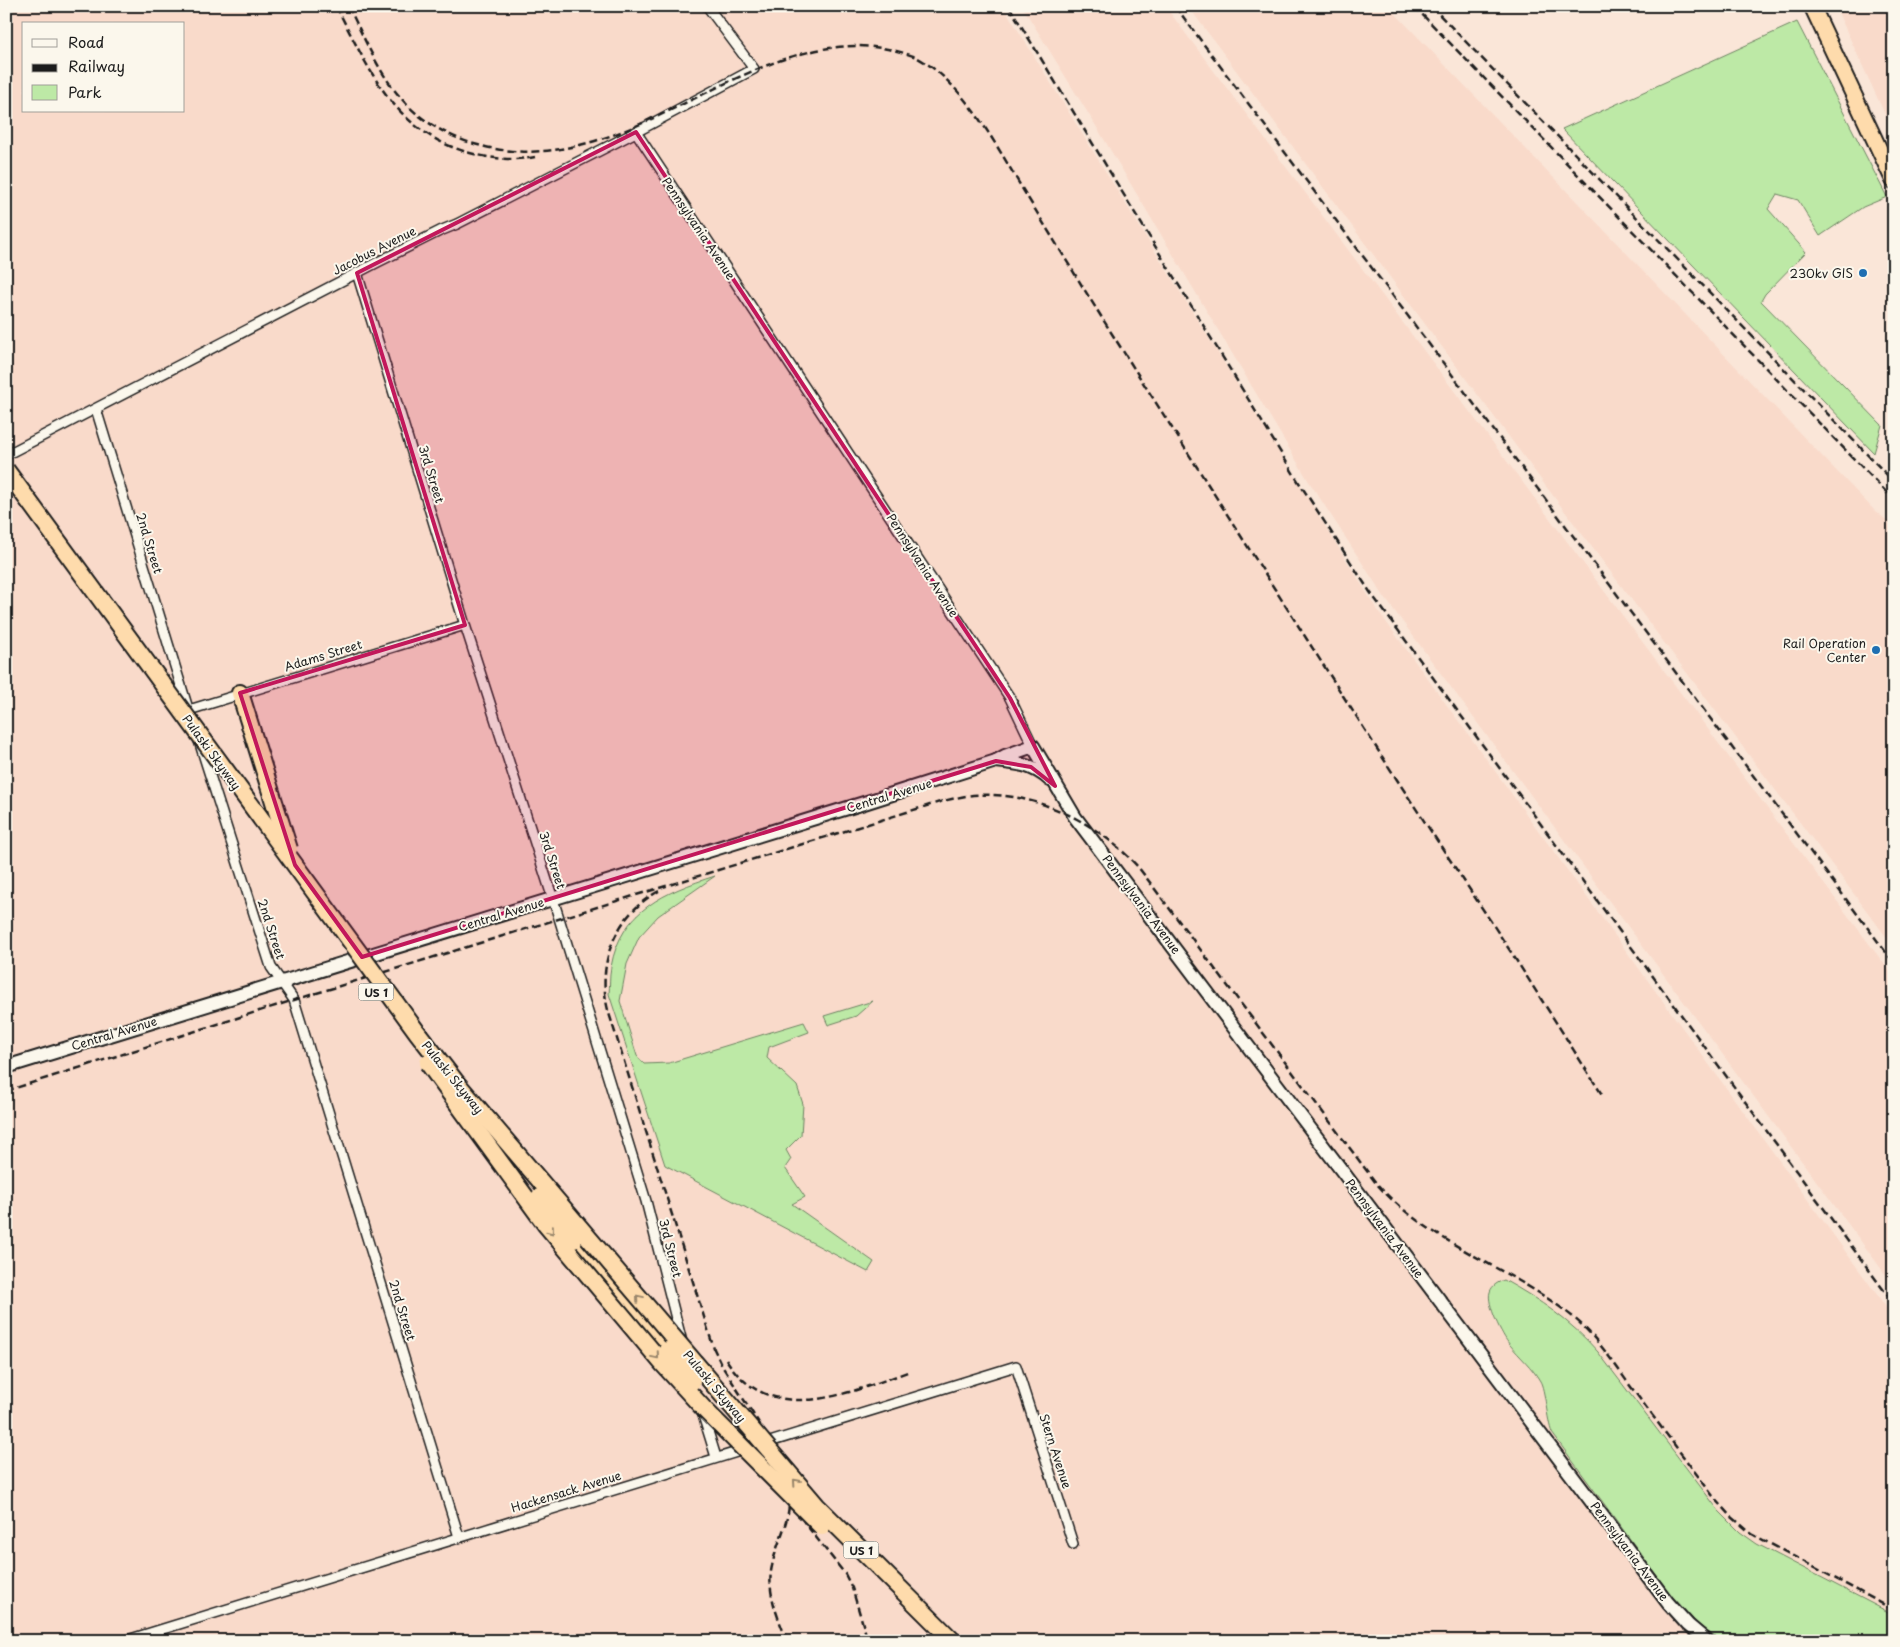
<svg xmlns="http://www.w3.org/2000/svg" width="1900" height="1647" viewBox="0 0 1900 1647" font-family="'Playpen Sans',sans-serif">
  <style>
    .built { fill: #f9daca; fill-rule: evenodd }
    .green { fill: #bde9a6; stroke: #6c8261 }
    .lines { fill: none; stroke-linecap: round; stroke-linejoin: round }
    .minor-casing { stroke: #1c1c1c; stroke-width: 12 }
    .secondary-casing { stroke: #1c1c1c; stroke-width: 16 }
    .trunk-casing { stroke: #1c1c1c; stroke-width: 19 }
    .motorway-casing { stroke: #1c1c1c; stroke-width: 20 }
    .minor { stroke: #fbf7ec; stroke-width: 9 }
    .secondary { stroke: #fbf7ec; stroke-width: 12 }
    .trunk { stroke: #fedbac; stroke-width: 15 }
    .motorway { stroke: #fedbac; stroke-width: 16 }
    .rail { stroke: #1c1c1c; stroke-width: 2.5; stroke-dasharray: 8 4; stroke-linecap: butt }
    .motorway-bridge-casing { stroke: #1c1c1c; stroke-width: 20; stroke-linecap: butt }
    .motorway-bridge { stroke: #fedbac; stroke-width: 16 }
    .oneway { stroke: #98856b }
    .marked { fill: #c2185b; fill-opacity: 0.2; stroke: #c2185b; stroke-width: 4; stroke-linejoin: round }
    .poi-dot { fill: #1f6fb2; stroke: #fbf7ec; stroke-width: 2 }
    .labels { text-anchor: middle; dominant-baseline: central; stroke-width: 4; stroke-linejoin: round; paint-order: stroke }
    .shield { fill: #fbf7ec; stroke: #5f5e5a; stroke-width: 1 }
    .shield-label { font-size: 11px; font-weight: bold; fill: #1c1c1c }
    .street-label { font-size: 12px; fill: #1c1c1c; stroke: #fbf7ec }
    .poi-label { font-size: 12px; fill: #1c1c1c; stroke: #fbf7ec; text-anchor: end }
  </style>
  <rect width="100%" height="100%" fill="#fae6d8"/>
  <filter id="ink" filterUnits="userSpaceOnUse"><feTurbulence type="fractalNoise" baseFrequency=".02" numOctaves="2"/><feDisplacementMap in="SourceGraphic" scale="10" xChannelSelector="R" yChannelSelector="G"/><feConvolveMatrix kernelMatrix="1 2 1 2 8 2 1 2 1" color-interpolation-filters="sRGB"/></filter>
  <g filter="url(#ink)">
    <g class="built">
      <path d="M6,6H1003L1376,608L1894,1318V1641H6ZM24,24H184V111H24Z"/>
      <path d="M1022,6H1165L1894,977V1286L1385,598L1308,480L1099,131Z"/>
      <path d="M1188,6H1388L1875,511L1894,526V947L1545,485Z"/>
      <path d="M1835,6H1894V134Z"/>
    </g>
    <g class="green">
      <path d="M1797,22L1887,197L1863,207L1820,236L1798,200L1777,194L1768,209L1806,252L1765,294L1761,301L1882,425L1874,453L1562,129Z"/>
      <path d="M715,876L658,916L639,937L627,964L620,1001L637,1056L644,1064L669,1063L804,1022L809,1032L769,1047L767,1058L797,1086L803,1104L801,1135L786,1150L791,1159L785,1168L805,1197L792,1204L874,1262L868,1272L665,1165L609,994C610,986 609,976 611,967C621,910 665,892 715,876Z"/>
      <path d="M873,1001L856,1016L828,1025L824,1016Z"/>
      <path d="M1504,1280C1540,1300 1571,1321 1598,1352L1719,1511L1740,1532L1757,1544L1894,1615V1641H1721L1701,1627L1677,1603L1552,1433C1547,1420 1545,1389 1540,1381C1532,1367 1520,1357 1510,1345C1502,1336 1486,1303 1490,1292C1492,1285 1499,1282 1504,1280Z"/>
    </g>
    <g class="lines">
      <defs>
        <g id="minor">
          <path d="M636,132L1010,698L1033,746"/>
          <path d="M357,273L465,625L559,918L646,1201L682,1342"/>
          <path d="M96,409L190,715"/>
          <path d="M6,455L378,262L440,231L457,224L636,132L754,69L707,6"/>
          <path d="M189,710L465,625"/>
          <path d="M199,741L271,967L294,1000L459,1537"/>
          <path d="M702,1412L716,1457"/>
          <path d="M124,1641L1016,1366L1073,1544"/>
        </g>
        <g id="secondary">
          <path d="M996,761C1018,763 1034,765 1050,780"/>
          <path d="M6,1067L864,803L996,761L1005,756L1033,746L1075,817L1668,1603L1688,1625L1707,1641"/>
        </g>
        <path id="trunk" d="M1812,6L1894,181"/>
        <g id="motorway">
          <path d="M240,693L275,805"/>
          <path d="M574,1240L667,1350"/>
        </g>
      </defs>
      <use href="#minor" class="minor-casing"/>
      <use href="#secondary" class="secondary-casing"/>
      <use href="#trunk" class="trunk-casing"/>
      <use href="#motorway" class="motorway-casing"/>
      <use href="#minor" class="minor"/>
      <use href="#secondary" class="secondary"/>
      <use href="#trunk" class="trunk"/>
      <use href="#motorway" class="motorway"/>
      <g class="rail">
        <path d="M336,6C370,71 394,132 470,153C492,159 513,161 535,157"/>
        <path d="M348,6C364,37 378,72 401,98C421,122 452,139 482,146C639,186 765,0 916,57C966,84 999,151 1028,198C1057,245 1085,291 1114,337C1204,478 1293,618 1383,758C1435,839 1490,918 1541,999C1562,1031 1582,1064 1603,1096"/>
        <path d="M1009,6L1298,481L1370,592L1894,1304"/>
        <path d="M1175,6L1894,963"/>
        <path d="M1414,6L1894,500"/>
        <path d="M1431,6L1894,482"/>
        <path d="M659,891C616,914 596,963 608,1010L714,1349L722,1366L772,1443L796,1506L804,1522L845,1574L852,1588L868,1641"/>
        <path d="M6,1091L294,1000L943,801C952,799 963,796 973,795C1036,791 1098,822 1139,868L1376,1183C1429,1244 1511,1267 1573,1317C1596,1336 1613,1362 1631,1387C1658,1423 1686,1460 1713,1496L1732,1517L1752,1534L1894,1610"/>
        <path d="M726,1359C769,1429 850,1393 910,1371"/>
        <path d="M787,1641C778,1617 766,1592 772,1566C777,1541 791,1521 789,1495"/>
      </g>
      <defs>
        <g id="motorway-bridge">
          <path d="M6,470L417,1032L455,1081L817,1506L953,1641"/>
          <path d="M275,805L289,849"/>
          <path d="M428,1063L546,1225L663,1364L704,1409L822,1527"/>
          <path d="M539,1197L574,1240"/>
          <path d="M667,1350L692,1382"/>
        </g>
      </defs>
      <use href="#motorway-bridge" class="motorway-bridge-casing"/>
      <use href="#motorway-bridge" class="motorway-bridge"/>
    </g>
    <defs><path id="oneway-chevron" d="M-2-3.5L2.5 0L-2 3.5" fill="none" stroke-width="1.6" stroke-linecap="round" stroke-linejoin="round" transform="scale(1.25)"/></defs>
    <g class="oneway">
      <use href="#oneway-chevron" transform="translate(551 1231) rotate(51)"/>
      <use href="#oneway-chevron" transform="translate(639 1298) rotate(-130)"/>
      <use href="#oneway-chevron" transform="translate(656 1356) rotate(50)"/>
      <use href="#oneway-chevron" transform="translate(796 1482) rotate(-131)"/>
    </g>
  </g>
  <path class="marked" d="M636,132L1010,698L1055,786L1031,767L996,761L362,957L295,865L240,693L465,625L357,273Z"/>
  <g class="poi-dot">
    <circle cx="1863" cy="273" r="5"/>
    <circle cx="1876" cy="650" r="5"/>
  </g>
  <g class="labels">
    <g class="shield">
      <rect x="358.5" y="983.5" width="35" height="17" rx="4"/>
      <rect x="843.5" y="1541.5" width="35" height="17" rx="4"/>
    </g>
    <g class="shield-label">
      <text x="376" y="992">US 1</text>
      <text x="861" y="1550">US 1</text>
    </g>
    <g class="street-label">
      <text transform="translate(699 228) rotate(56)">Pennsylvania Avenue</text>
      <text transform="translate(374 250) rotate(-27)">Jacobus Avenue</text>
      <text transform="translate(432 474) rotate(73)">3rd Street</text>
      <text transform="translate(150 543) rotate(73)">2nd Street</text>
      <text transform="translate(923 565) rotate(57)">Pennsylvania Avenue</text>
      <text transform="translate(323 655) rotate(-17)">Adams Street</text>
      <text transform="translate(212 752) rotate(54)">Pulaski Skyway</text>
      <text transform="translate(889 795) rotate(-17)">Central Avenue</text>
      <text transform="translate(553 860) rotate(72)">3rd Street</text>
      <text transform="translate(1142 904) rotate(53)">Pennsylvania Avenue</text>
      <text transform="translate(501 914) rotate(-17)">Central Avenue</text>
      <text transform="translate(272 929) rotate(72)">2nd Street</text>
      <text transform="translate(114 1033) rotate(-17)">Central Avenue</text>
      <text transform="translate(453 1077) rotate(51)">Pulaski Skyway</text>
      <text transform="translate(1385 1228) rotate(53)">Pennsylvania Avenue</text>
      <text transform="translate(671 1248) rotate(76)">3rd Street</text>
      <text transform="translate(403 1310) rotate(73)">2nd Street</text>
      <text transform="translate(715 1386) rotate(50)">Pulaski Skyway</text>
      <text transform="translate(1056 1451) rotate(72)">Stern Avenue</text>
      <text transform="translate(566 1491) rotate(-17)">Hackensack Avenue</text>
      <text transform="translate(1630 1551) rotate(53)">Pennsylvania Avenue</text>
    </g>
    <g class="poi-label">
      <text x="1853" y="273">230kv GIS</text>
      <text x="1866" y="643">Rail Operation<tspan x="1866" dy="14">Center</tspan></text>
    </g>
  </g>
  <rect width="1900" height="1647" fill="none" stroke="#fbf7ec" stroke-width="25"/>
  <rect x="12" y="12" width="1875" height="1622" fill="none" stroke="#1c1c1c" stroke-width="2" filter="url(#ink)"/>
  <rect x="22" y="22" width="162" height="90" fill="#fbf7ec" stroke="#a29f99"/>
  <rect x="32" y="39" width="25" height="8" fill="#fbf7ec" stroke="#a29f99"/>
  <text x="68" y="48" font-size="15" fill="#1c1c1c">Road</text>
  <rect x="32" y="64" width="25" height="8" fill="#1c1c1c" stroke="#a29f99"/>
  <text x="68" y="72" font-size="15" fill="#1c1c1c">Railway</text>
  <rect x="32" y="85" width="25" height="15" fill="#bde9a6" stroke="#a29f99"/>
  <text x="68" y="98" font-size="15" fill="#1c1c1c">Park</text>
</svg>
